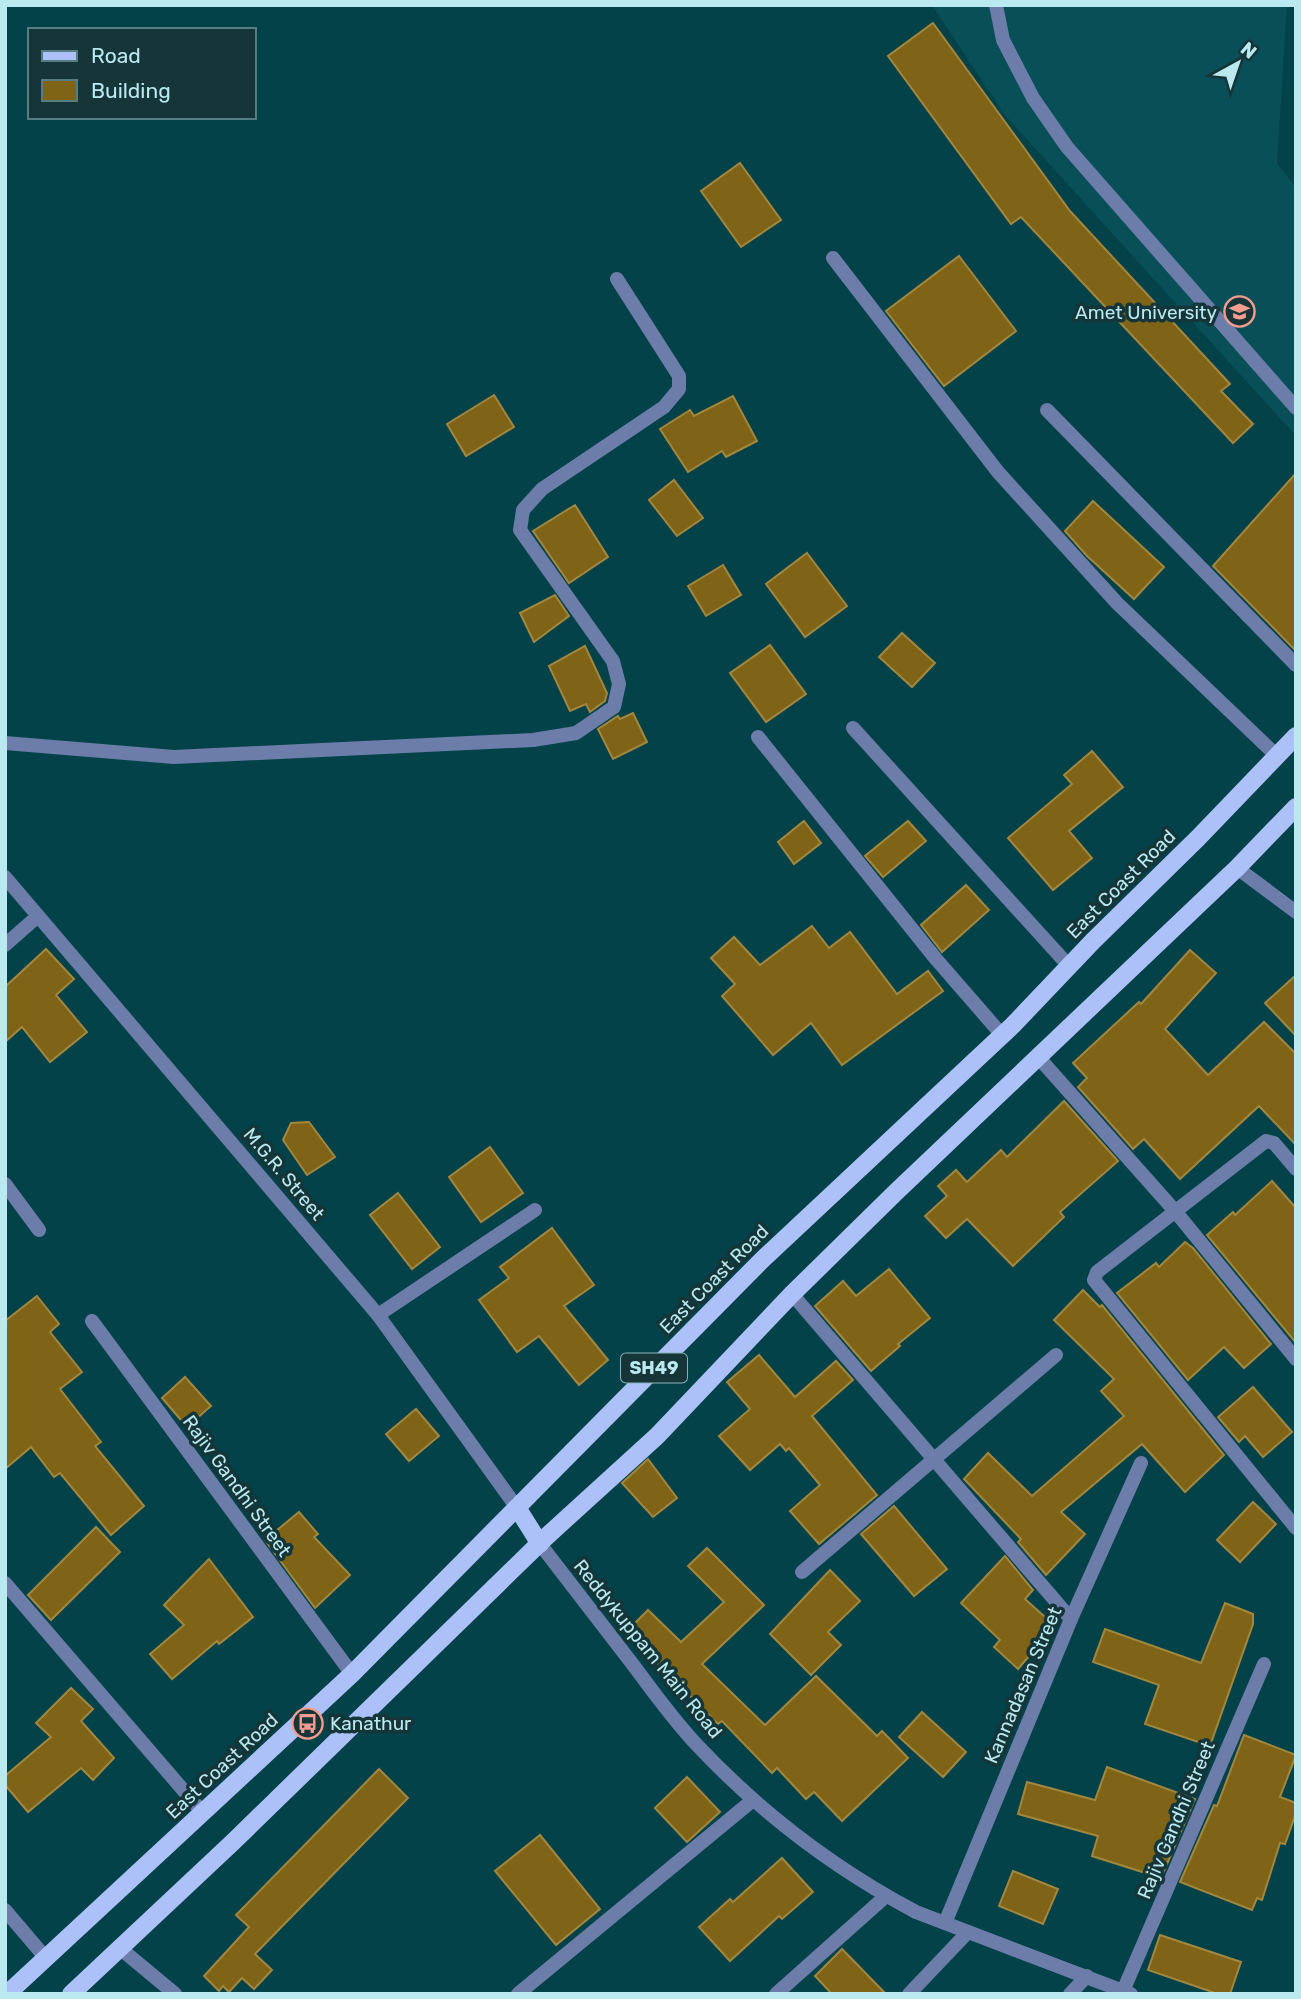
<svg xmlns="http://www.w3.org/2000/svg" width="1301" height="1999" viewBox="0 0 1301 1999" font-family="Rubik,sans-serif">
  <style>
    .built { fill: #094f57 }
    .building { fill: #7f6418; stroke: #a2873f; stroke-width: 2 }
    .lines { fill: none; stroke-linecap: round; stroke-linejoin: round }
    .lane { stroke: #6c7daa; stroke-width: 14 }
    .street { stroke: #6c7daa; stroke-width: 14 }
    .primary { stroke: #acc1f8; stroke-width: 18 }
    .labels { text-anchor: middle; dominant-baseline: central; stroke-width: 7; stroke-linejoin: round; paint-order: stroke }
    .shield { fill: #153539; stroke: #89b3b9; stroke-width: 2 }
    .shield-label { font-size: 18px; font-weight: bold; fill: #bbe9f0 }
    .poi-label { font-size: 19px; fill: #bbe9f0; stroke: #153539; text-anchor: end }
    .street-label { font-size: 19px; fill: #bbe9f0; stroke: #153539 }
  </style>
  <rect width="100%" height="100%" fill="#044249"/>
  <path class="built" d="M932,5H1287L1277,163L1296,188V436L1004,114Z"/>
  <g class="building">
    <path d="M933,23L1070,211L1230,384L1221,391L1253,424L1233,443L1021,217L1011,224L888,56Z"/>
    <path d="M740,163L781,220L741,247L701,191Z"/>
    <path d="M959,256L1016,331L944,386L886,311Z"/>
    <path d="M494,395L514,427L466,456L447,424Z"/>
    <path d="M733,396L757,441L726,457L722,451L688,472L660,429L690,410L694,416Z"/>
    <path d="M1296,473V651L1213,566Z"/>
    <path d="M674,480L703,518L677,536L649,500Z"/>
    <path d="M1093,501L1164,567L1134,599L1087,556L1065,531Z"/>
    <path d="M575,505L608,557L569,583L533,531Z"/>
    <path d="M807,553L847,606L805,637L766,584Z"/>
    <path d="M723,565L741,595L706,616L688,586Z"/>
    <path d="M555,595L569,616L534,642L520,613Z"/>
    <path d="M902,633L935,663L912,687L879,657Z"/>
    <path d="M770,645L806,694L766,722L730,673Z"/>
    <path d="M585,646L607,693L605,701L590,712L586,704L570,711L549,666Z"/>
    <path d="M633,713L647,742L613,759L598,729L618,716L620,719Z"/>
    <path d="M1092,751L1123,787L1069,831L1092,858L1053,890L1008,838L1072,784L1064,775Z"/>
    <path d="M804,821L821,843L794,864L778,842Z"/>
    <path d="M908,821L926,841L883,877L865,856Z"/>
    <path d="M966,885L989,910L942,952L921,925Z"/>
    <path d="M812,926L829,948L850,932L897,994L928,971L943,991L842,1065L811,1023L773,1055L722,996L735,984L711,958L734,937L760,965Z"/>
    <path d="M46,949L74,979L56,995L87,1032L50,1062L22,1027L5,1042V987Z"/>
    <path d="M1190,950L1216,973L1165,1029L1208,1075L1264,1022L1296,1054V1145L1259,1106L1180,1179L1144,1139L1133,1149L1078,1087L1087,1078L1073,1063L1139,1002L1141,1004Z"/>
    <path d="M1296,975V1036L1265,1003Z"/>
    <path d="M1064,1101L1118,1161L1060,1212L1064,1217L1013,1266L967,1219L946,1238L925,1216L947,1196L938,1186L956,1170L967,1182L1001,1150L1007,1157Z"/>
    <path d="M309,1122L335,1157L307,1175L283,1140L291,1123Z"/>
    <path d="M490,1147L523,1193L481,1222L449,1177Z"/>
    <path d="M1272,1181L1296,1208V1343L1207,1235L1233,1212L1235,1215Z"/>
    <path d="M398,1193L440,1247L412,1269L370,1215Z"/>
    <path d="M552,1228L594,1285L564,1306L608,1360L579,1385L539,1336L517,1352L479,1300L509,1278L500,1267Z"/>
    <path d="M1185,1242L1193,1248L1271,1344L1244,1368L1224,1347L1188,1380L1117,1293L1156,1263L1159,1267Z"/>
    <path d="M889,1269L930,1318L898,1344L900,1346L871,1371L815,1306L843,1281L856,1296Z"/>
    <path d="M1083,1290L1100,1307L1102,1305L1224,1455L1185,1492L1142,1444L1061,1512L1085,1534L1046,1575L1018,1542L1021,1539L964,1479L988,1453L1032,1496L1124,1416L1101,1391L1114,1379L1054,1320Z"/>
    <path d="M37,1296L59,1324L50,1332L82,1372L60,1389L101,1442L95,1446L144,1506L111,1535L60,1473L54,1477L31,1447L5,1469V1321Z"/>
    <path d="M759,1355L795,1397L836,1361L853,1380L812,1416L877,1495L819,1544L790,1511L820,1485L789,1448L786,1451L780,1444L750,1470L719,1436L750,1409L727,1382Z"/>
    <path d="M185,1377L211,1406L187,1427L162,1398Z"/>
    <path d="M1253,1387L1292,1432L1263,1457L1245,1436L1239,1442L1218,1417Z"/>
    <path d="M416,1409L439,1436L409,1461L386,1434Z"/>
    <path d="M648,1459L677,1498L653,1517L622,1483Z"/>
    <path d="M1253,1502L1276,1524L1240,1562L1217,1540Z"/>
    <path d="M894,1506L947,1569L914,1596L861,1534Z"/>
    <path d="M299,1512L318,1534L314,1537L350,1575L315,1608L265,1540Z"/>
    <path d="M96,1527L120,1552L51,1620L28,1595Z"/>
    <path d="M707,1548L764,1605L702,1664L765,1725L816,1676L877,1736L882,1731L908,1758L842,1821L814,1792L806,1799L777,1768L772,1773L722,1721L718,1724L626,1632L648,1610L681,1642L724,1602L688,1566Z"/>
    <path d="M1005,1556L1033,1590L1025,1599L1055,1626L1018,1669L994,1647L1000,1640L961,1603Z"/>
    <path d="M209,1559L253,1617L219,1644L217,1641L172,1679L150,1654L184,1625L164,1605Z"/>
    <path d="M830,1570L860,1601L828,1632L841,1645L811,1675L770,1634Z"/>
    <path d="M1225,1603L1253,1614V1624L1210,1746L1145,1724L1159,1685L1093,1662L1105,1629L1201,1663Z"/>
    <path d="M71,1688L93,1709L81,1721L114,1758L93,1780L81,1768L28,1812L5,1785V1776L51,1737L36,1723Z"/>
    <path d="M922,1712L966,1752L943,1777L899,1737Z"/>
    <path d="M1244,1735L1296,1755L1280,1797L1296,1803V1813L1285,1844L1280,1843L1262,1900L1257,1898L1252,1910L1180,1882L1214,1805L1217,1806Z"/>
    <path d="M1107,1767L1195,1799L1161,1878L1092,1856L1098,1836L1018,1814L1027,1782L1095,1800Z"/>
    <path d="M379,1769L408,1798L255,1954L272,1970L254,1989L242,1978L229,1992L223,1986L219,1991L204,1976L249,1927L236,1915Z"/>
    <path d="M687,1777L720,1812L687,1842L655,1808Z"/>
    <path d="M540,1835L600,1909L556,1945L495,1871Z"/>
    <path d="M782,1858L813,1892L782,1919L779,1916L730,1961L699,1927L730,1899L733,1902Z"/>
    <path d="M1013,1871L1058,1889L1043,1924L999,1906Z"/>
    <path d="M1160,1935L1241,1962L1230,1994H1218L1148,1970Z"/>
    <path d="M842,1949L886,1994H832L815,1976Z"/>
  </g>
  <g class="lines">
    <g class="lane">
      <path d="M996,5L1003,40L1033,98L1067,147L1296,408"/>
      <path d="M776,1994L886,1896"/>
    </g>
    <g class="street">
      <path d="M833,258L998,472L1117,603L1277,756"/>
      <path d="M1047,410L1296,665"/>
      <path d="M853,728L1069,966"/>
      <path d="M758,737L936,959L1002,1035"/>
      <path d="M5,743L174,757L533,740L576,733L614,707L619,684L613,661L520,530L523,510L542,489L664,407L679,389V376L617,279"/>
      <path d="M1237,868L1296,912"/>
      <path d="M5,877L378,1315L518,1509"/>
      <path d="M5,945L38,916"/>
      <path d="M1039,1058L1175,1211L1296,1359"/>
      <path d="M1296,1169L1274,1143L1266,1141L1097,1272L1094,1280L1296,1528"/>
      <path d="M5,1184L39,1230"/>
      <path d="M792,1294L1071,1619"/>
      <path d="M378,1315L535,1210"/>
      <path d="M92,1321L352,1674"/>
      <path d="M540,1544C571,1584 602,1625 634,1666C654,1693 674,1721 697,1745C760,1812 835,1869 916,1912L1131,1994"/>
      <path d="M802,1572L1056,1355"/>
      <path d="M5,1583L203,1813"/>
      <path d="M5,1910L45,1957"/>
      <path d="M945,1923L1071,1619L1141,1463"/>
      <path d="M121,1949L175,1994"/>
      <path d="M1123,1991L1264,1664"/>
      <path d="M518,1994L753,1800"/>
      <path d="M909,1994L968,1932"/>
      <path d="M1070,1994L1087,1976"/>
    </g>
    <g class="primary">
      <path d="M518,1509L540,1544"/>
      <path d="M7,1994L352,1674L762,1260L1013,1025L1093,941L1198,838L1296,736"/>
      <path d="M71,1994L233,1842L546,1537L657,1436L792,1294L896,1192L1237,868L1296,807"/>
    </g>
  </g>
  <defs>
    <symbol id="university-ring" viewBox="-11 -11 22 22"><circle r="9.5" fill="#153539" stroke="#f59c90" stroke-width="1.5"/><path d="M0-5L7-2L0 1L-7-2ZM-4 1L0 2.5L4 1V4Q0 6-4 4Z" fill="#f59c90"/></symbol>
    <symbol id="bus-ring" viewBox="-11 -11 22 22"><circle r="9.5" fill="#153539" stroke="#f59c90" stroke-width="1.5"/><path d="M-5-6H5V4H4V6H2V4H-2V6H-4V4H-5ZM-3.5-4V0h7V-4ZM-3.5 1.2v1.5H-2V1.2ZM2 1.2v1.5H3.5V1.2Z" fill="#f59c90"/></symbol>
  </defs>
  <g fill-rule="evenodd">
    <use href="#university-ring" x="1222" y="294" width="35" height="35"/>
    <use href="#bus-ring" x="290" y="1706" width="35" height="35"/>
  </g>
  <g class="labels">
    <rect class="shield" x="621" y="1353.5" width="66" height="29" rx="5"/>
    <g class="shield-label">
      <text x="654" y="1368">SH49</text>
    </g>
    <g class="poi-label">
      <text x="1217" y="312">Amet University</text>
      <text x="330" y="1723" text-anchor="start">Kanathur</text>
    </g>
    <g class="street-label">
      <text transform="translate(1121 884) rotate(-45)">East Coast Road</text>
      <text transform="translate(284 1174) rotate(50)">M.G.R. Street</text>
      <text transform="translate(714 1279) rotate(-45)">East Coast Road</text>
      <text transform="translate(237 1486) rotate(54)">Rajiv Gandhi Street</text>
      <text transform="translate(648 1649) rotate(51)">Reddykuppam Main Road</text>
      <text transform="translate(1023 1685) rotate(-67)">Kannadasan Street</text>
      <text transform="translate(222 1766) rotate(-43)">East Coast Road</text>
      <text transform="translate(1176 1820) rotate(-67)">Rajiv Gandhi Street</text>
    </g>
  </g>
  <rect width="1301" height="1999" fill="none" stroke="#bbe9f0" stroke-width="14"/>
  <rect x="28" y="28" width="228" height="91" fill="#153539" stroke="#577d82" stroke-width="2"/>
  <rect x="42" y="51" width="35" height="10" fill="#acc1f8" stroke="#577d82" stroke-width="2"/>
  <text x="91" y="63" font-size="21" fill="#bbe9f0">Road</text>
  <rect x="42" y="80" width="35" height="21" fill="#7f6418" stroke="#577d82" stroke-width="2"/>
  <text x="91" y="98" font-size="21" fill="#bbe9f0">Building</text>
  <g transform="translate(1238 63) rotate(40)" stroke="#153539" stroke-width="5" paint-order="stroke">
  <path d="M0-5L12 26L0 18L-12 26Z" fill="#bbe9f0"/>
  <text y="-10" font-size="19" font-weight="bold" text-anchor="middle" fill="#bbe9f0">N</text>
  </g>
</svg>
